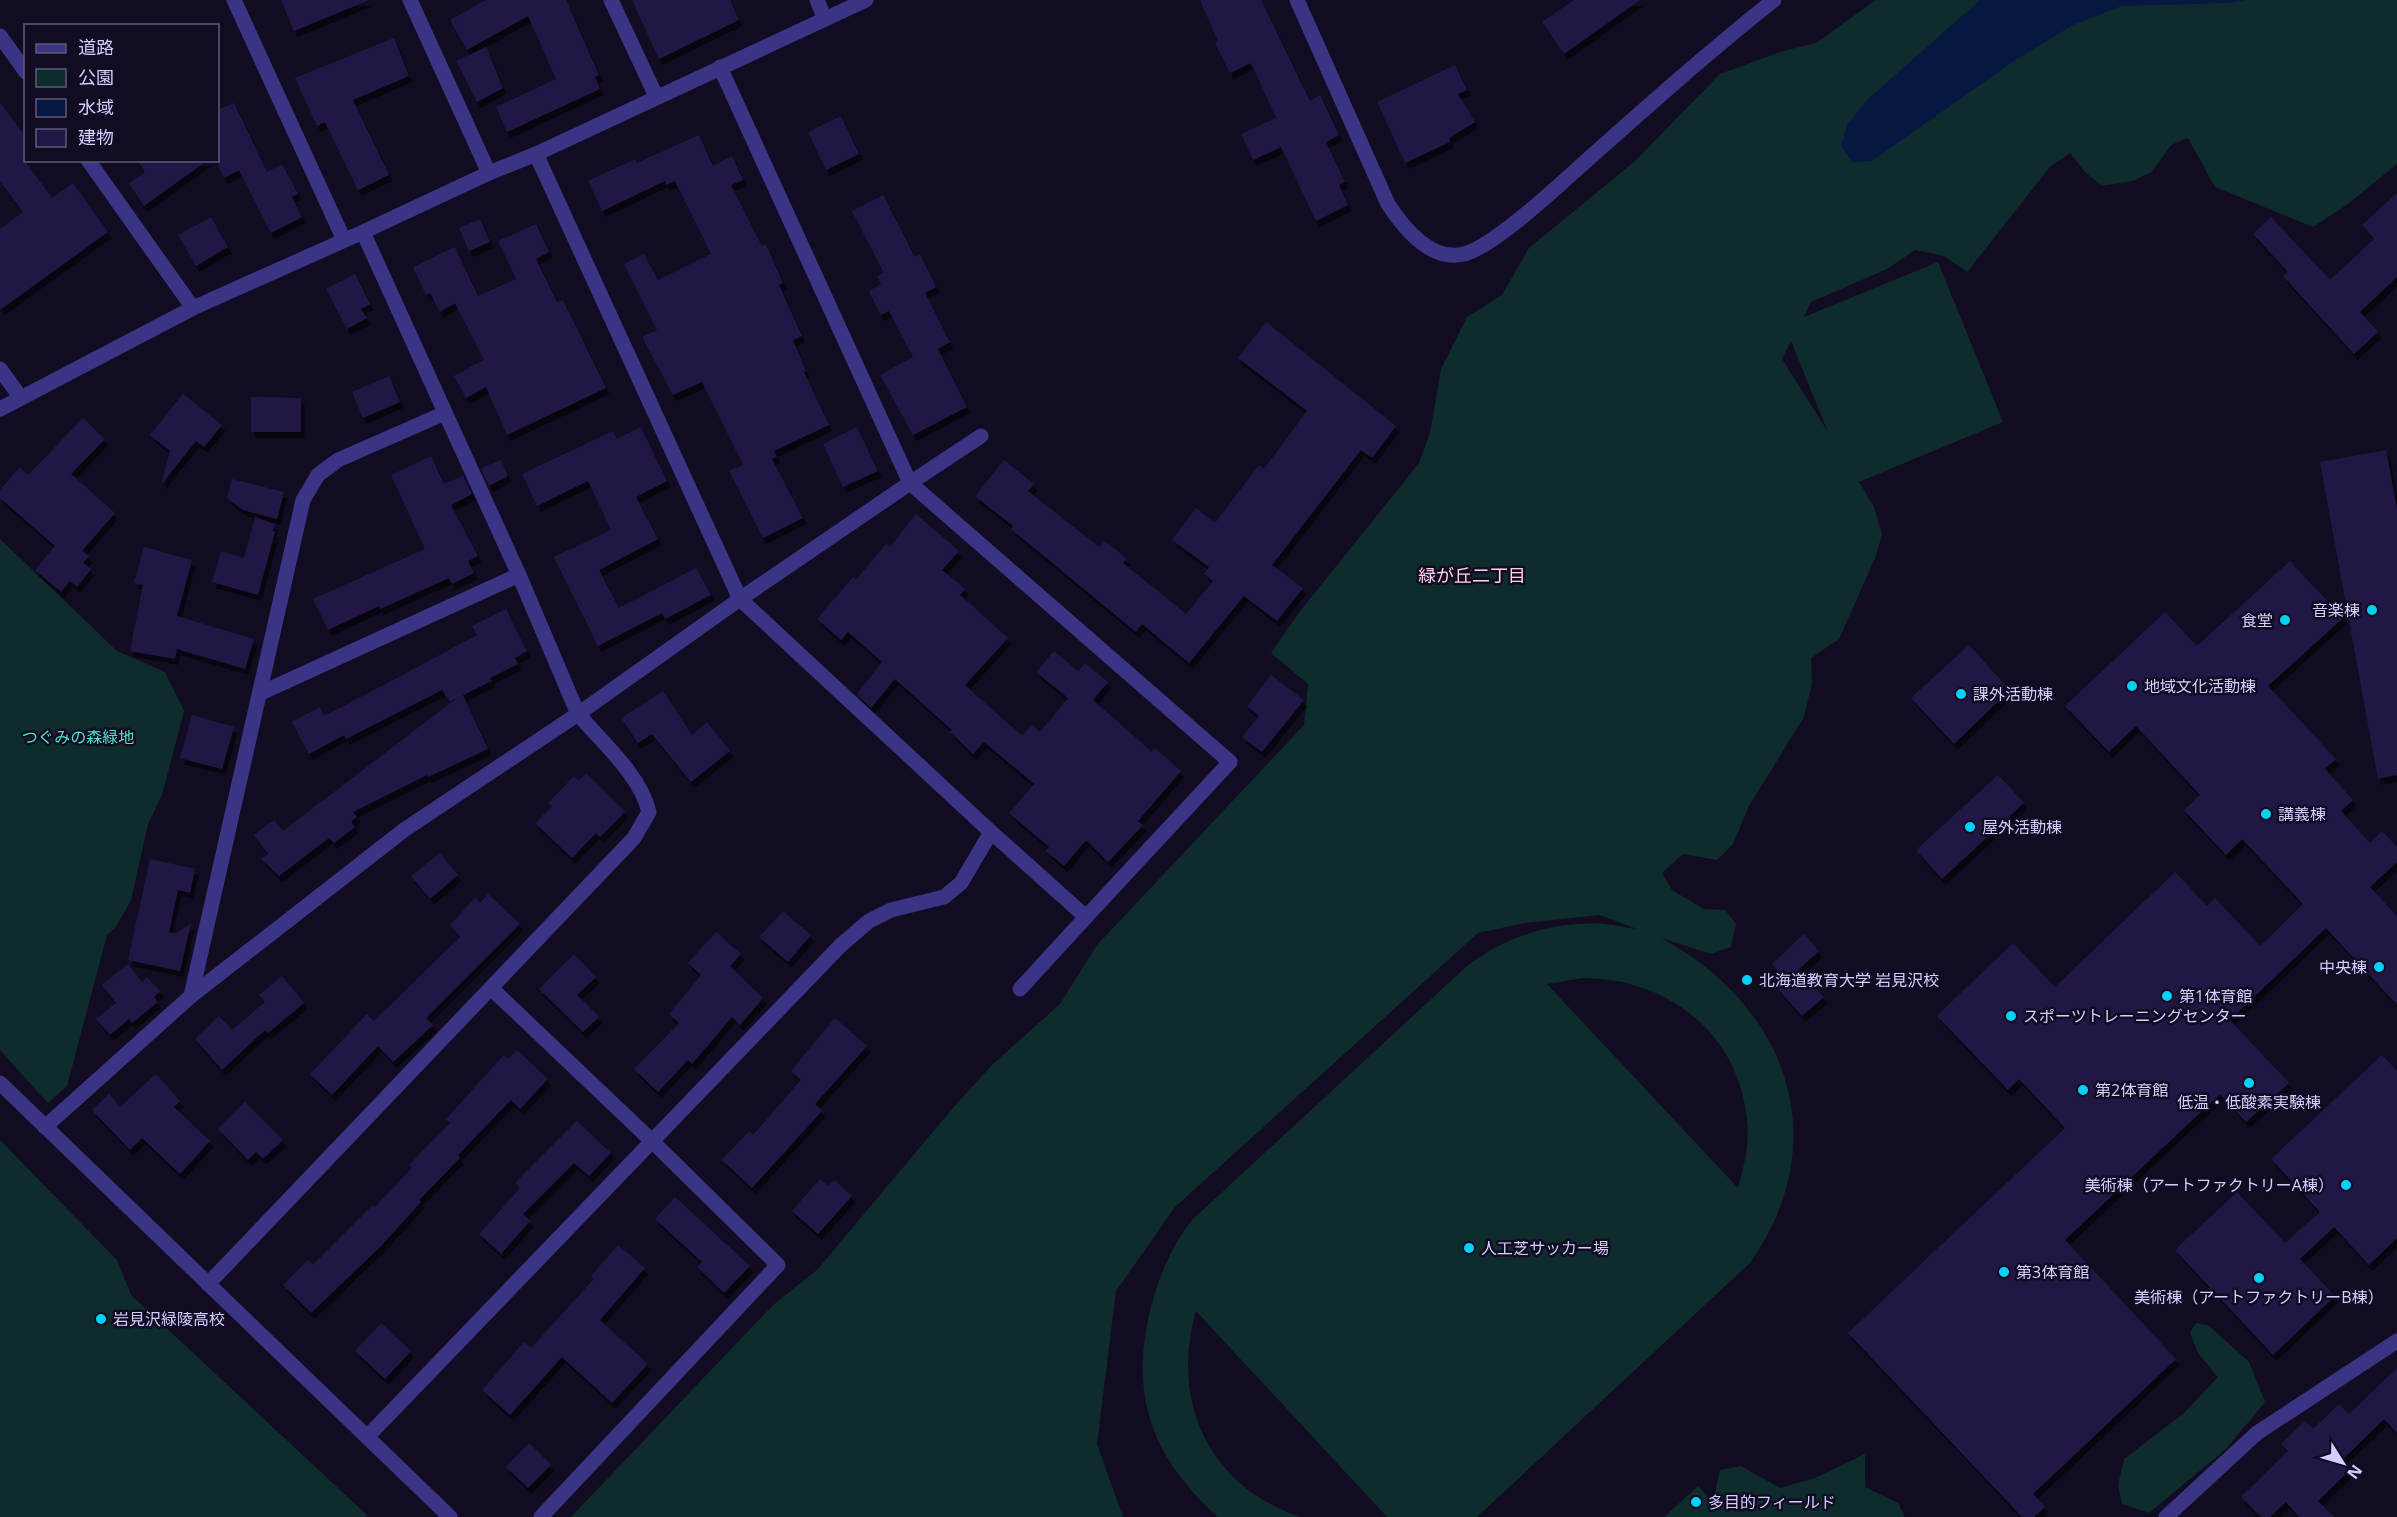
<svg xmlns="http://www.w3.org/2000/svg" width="2397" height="1517" viewBox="0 0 2397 1517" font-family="'Open Sans','Noto Sans JP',sans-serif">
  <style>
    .green { fill: #0f2c2c; fill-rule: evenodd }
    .water { fill: #061841 }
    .building { fill: #221744; filter: url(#shadow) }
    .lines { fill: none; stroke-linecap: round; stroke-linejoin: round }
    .minor { stroke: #3b3484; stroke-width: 15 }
    .tertiary { stroke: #3b3484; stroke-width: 15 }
    .poi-dot { fill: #00d1f8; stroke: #110c22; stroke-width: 2 }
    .labels { text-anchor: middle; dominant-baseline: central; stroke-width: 5; stroke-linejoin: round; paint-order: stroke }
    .poi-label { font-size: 16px; fill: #d5cdff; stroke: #110c22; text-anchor: start }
    .park-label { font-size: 16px; fill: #51e6c9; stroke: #110c22 }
    .neighbourhood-label { font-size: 18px; fill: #ffcfeb; stroke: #110c22 }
  </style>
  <defs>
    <filter id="shadow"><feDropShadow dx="3.5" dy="6" stdDeviation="0" flood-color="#0009"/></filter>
  </defs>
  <rect width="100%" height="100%" fill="#110c22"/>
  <g class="green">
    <path d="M1876,0H2397V164L2348,204L2313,227L2215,187L2188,138L2171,145L2152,172L2132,181L2102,186L2085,172L2070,153L2050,167L1967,272L1944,256L1915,250L1887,269L1811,302L1804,317L1938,262L2003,422L1859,482L1874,507L1882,534L1876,556L1839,639L1811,658L1812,683L1804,717L1749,806L1733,844L1717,860L1683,854L1662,873L1672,890L1704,909L1725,910L1736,924L1731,947L1711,954L1661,938C1788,1006 1836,1141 1750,1263L1477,1517H1387L1196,1311C1170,1402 1209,1487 1301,1517H1218C1151,1457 1129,1395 1151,1307C1159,1276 1172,1245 1192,1220L1467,966C1508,935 1554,921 1605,924C1616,925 1627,928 1637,929L1600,915L1524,923L1478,933L1175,1207L1116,1291L1097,1444L1123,1517H571L773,1305L818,1269L952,1109L993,1064L1060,1004L1097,945L1304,725L1308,684L1271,653L1301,610L1419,463L1430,433L1441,369L1467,317L1502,295L1529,248L1634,162L1720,74L1783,51L1816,43ZM1791,341L1828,432L1782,359ZM1583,978C1667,978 1739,1033 1747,1120C1750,1143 1744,1166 1738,1188L1547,984Z"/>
    <path d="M0,539L117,651L165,672L184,711L162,795L148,824L131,900L116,927L107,935L67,1086L48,1103L0,1050Z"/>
    <path d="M0,1140L117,1260L131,1295L367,1515L365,1517H0Z"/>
    <path d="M2196,1323L2208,1325L2249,1362L2265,1402L2226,1449L2149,1513L2122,1504L2118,1485L2124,1459L2184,1413L2218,1377L2198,1353L2190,1333Z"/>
    <path d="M1865,1454V1487L1898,1503L1905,1517H1664L1698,1486L1713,1502L1720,1470L1741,1466L1780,1488L1815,1478Z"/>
  </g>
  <path class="water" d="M1980,0H2246L2228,3L2122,6L2073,25L2014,61L1872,161L1853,163L1841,146L1847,125L1867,100Z"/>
  <g class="building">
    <path d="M281,0H367V1L294,31Z"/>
    <path d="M486,0H566L599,75L595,77L600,89L507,132L496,107L556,79L528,16L467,50L450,20Z"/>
    <path d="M632,0H730L739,20L659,59Z"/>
    <path d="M1200,0H1261L1310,101L1320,95L1339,135L1326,142L1345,182L1339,185L1348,205L1316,221L1281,147L1253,160L1241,134L1276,118L1251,63L1230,73L1215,43L1218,41Z"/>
    <path d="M1574,0H1640L1564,54L1542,22Z"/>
    <path d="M394,38L409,76L353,100L389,175L358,190L325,122L317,126L295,78Z"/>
    <path d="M486,47L503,88L477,102L456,61Z"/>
    <path d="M1455,65L1467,90L1458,94L1475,122L1449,138L1450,142L1405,163L1377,102Z"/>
    <path d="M0,103L26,137L25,161L52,198L73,183L108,232L0,310V229L23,212L0,181Z"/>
    <path d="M234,103L267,172L282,164L298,194L292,197L302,217L271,233L239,170L224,178L218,165V110Z"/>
    <path d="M841,116L859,154L826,170L808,132Z"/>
    <path d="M699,135L713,166L732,156L743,180L731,185L762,246L766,244L783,283L779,285L802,336L793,340L806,371L804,372L829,425L774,451L777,457L772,459L803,518L763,538L729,471L743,465L702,382L673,395L642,337L657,330L624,264L644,254L658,280L711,254L675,181L666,185L665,181L602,211L588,181L635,159L637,163Z"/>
    <path d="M137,160H208L144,206L129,184L145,172Z"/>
    <path d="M2397,193V277L2360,312L2378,332L2354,354L2283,276L2288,272L2253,234L2271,217L2330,280L2374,239L2362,225Z"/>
    <path d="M883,195L915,257L920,254L936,287L925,293L950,342L938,349L967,407L913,435L880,375L913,357L889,311L881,315L869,291L881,284L877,276L884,273L852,211Z"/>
    <path d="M211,217L228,247L196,266L178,235Z"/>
    <path d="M480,219L490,242L469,251L459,228Z"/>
    <path d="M536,224L549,252L536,259L557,302L563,300L606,388L507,435L486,387L466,398L454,376L484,360L455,303L440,312L430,293L426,295L413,267L455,247L478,296L516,279L498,241Z"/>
    <path d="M355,274L370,304L361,309L367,318L347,329L326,289Z"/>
    <path d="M1266,322L1396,426L1372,458L1361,450L1272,565L1303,588L1277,621L1244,596L1189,663L1142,624L1136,632L1011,529L1013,526L975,496L1004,460L1034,484L1028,491L1099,547L1105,541L1127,559L1123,563L1186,614L1213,581L1204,574L1209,567L1172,540L1196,508L1215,523L1259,465L1264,469L1307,411L1238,358Z"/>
    <path d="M389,376L400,402L363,418L352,392Z"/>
    <path d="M183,394L222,425L204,447L196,441L161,485L170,451L150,435Z"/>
    <path d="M251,397L301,398V432H251Z"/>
    <path d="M83,418L105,439L71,474L115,513L82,551L89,556L83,563L91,569L77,587L70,581L61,592L35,570L55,546L0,498V490L20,467L28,475Z"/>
    <path d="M641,427L667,481L636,497L658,539L599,570L619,608L696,568L711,595L665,619L662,613L598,646L554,557L611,530L588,481L537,506L522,474L613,431L617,439Z"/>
    <path d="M857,427L878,471L843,487L823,444Z"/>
    <path d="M2386,450L2397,509V775L2378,779L2320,462Z"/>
    <path d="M431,456L444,484L463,476L472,494L451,505L478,556L468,561L474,573L452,584L449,578L380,609L379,606L328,630L313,599L425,549L391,475Z"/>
    <path d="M501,460L508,476L489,486L481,468Z"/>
    <path d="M232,479L284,492L277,519L243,510L227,498Z"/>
    <path d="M916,514L959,551L942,570L965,589L960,595L1008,638L965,685L1022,736L1032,725L1040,732L1068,698L1036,672L1054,651L1078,671L1085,663L1108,682L1093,700L1152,752L1155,748L1181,771L1138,821L1143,825L1108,862L1086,840L1064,866L1046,851L1049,847L1009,813L1034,784L984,742L973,754L950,732L952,730L895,679L871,708L857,694L882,662L848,632L841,640L817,619L853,577L856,580L886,544L890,547Z"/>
    <path d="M255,517L275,524L273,531L275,532L258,595L212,582L221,551L244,558Z"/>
    <path d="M144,547L192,560L177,616L254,639L245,669L177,649L175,659L130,651L143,585L134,583Z"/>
    <path d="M2290,561L2343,618L2268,686L2336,759L2325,769L2353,800L2341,811L2370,843L2382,831L2397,847V862L2370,887L2397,916V1005L2326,928L2230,1020L2289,1083L2246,1122L2220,1094L2065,1240L2176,1359L2033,1494L2045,1507L2034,1517H2022L1848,1333L2065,1128L2019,1079L2008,1090L1937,1016L2013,943L2055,987L2175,872L2207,906L2215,898L2260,946L2303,904L2242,839L2226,855L2184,810L2200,795L2136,726L2109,752L2065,706L2165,612L2197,646Z"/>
    <path d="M506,609L527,651L515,658L518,664L490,678L492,681L463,695L488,749L428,777L427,775L353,812L357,817L351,822L355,827L334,843L329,838L279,876L261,859L268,854L254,835L274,820L283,831L457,698L450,702L442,690L346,739L344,735L309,754L292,722L320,707L324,716L395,679L477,635L472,626Z"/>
    <path d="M1969,645L2010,690L1954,744L1911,698Z"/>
    <path d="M1271,675L1304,700L1262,752L1242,737L1259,716L1247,706Z"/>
    <path d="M663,691L692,735L707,722L730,751L691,782L652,734L638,743L621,718Z"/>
    <path d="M192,715L234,727L222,769L180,758Z"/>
    <path d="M586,773L625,812L600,837L596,833L572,858L535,823L552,806L548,803L574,776L579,781Z"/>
    <path d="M1998,775L2024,803L1942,879L1916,850Z"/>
    <path d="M440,853L458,875L430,899L411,876Z"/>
    <path d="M150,859L195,869L190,893L178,890L169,932L177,933L191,923L180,971L128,960Z"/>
    <path d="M488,894L520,924L426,1018L433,1025L417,1040L393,1062L378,1046L332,1095L310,1074L367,1014L374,1021L460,937L450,925L476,897L480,903Z"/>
    <path d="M783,911L811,935L788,962L759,937Z"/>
    <path d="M716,932L741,954L730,966L763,998L740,1025L732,1017L692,1064L688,1060L658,1092L634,1069L679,1023L669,1014L701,975L688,963Z"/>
    <path d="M1804,934L1819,951L1799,969L1824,997L1802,1016L1776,987L1785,979L1772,964Z"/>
    <path d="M574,954L596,977L577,995L599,1017L583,1032L539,989Z"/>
    <path d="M128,964L142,982L147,977L160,991L154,997L158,1002L132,1023L129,1019L110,1035L96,1019L116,1003L102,985Z"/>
    <path d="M282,976L304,1003L268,1033L265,1030L222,1070L195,1039L219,1016L232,1030L265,1002L259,995Z"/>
    <path d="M835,1018L867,1046L815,1104L822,1111L752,1188L722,1160L749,1131L753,1135L801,1080L791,1071Z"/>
    <path d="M517,1050L548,1079L520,1109L511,1100L458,1155L460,1158L419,1200L421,1202L381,1246L311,1313L283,1285L308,1260L313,1265L373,1205L375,1207L412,1168L409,1165L450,1123L446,1119L504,1055L508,1059Z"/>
    <path d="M2382,1055L2397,1071V1238L2369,1265L2334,1227L2300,1259L2335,1296L2273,1355L2175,1250L2237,1192L2285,1243L2320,1212L2271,1159Z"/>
    <path d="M156,1074L180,1101L174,1107L210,1141L180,1174L142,1138L130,1150L92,1110L109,1094L120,1107Z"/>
    <path d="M245,1102L283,1140L263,1159L256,1152L248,1160L218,1129Z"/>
    <path d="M577,1121L611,1153L589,1176L574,1163L523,1214L530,1221L501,1254L479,1234L520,1188L515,1183Z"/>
    <path d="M820,1179L828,1186L834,1180L852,1196L818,1234L792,1211Z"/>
    <path d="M675,1197L750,1266L724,1293L697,1267L702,1262L655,1219Z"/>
    <path d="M618,1245L645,1268L600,1320L648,1364L612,1403L562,1357L510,1415L482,1390L524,1342L531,1348L594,1279L591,1276Z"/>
    <path d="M381,1323L411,1351L385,1379L355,1351Z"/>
    <path d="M2397,1368V1433L2384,1419L2341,1461L2350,1470L2318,1501L2334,1517H2299L2286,1502L2270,1517H2261L2241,1497L2288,1451L2281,1444L2305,1421L2313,1429L2339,1404L2349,1414Z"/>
    <path d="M529,1443L551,1465L528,1488L506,1467Z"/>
  </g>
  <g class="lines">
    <g class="minor">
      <path d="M234,0L344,240"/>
      <path d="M410,0L489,173"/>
      <path d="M611,0L656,96"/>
      <path d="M817,0L825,19"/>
      <path d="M1297,0L1388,204C1403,227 1431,262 1464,254C1492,247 1553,191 1576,170C1641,112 1706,54 1774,0"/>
      <path d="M720,67L910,483L981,436"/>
      <path d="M363,232L519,575L578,714L740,599L536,154"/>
      <path d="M0,369L21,398"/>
      <path d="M261,693L519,575"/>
      <path d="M991,832L740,599L910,483L1230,762L1086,917"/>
      <path d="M491,988L653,1142L778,1265L541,1517"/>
      <path d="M191,996L303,500L318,475L338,460L445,413"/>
      <path d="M45,1127L191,996L404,830L578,714C602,742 641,776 649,812L634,838L208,1284"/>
      <path d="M367,1437L841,945L869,921L891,910L944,897L961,883L991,832L1086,917L1020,989"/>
      <path d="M2166,1517L2257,1433L2397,1341"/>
    </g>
    <g class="tertiary">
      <path d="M0,36L26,72"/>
      <path d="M88,160L193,308"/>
      <path d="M0,409L193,308L363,232L489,173L536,154L866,0"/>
      <path d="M0,1083L450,1517"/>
    </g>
  </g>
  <g class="poi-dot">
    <circle cx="2372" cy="610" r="6"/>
    <circle cx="2285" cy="620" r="6"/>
    <circle cx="2132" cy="686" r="6"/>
    <circle cx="1961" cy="694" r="6"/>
    <circle cx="2266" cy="814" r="6"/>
    <circle cx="1970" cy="827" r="6"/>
    <circle cx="2379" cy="967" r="6"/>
    <circle cx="1747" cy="980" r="6"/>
    <circle cx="2167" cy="996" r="6"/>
    <circle cx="2011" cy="1016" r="6"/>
    <circle cx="2249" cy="1083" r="6"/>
    <circle cx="2083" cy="1090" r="6"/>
    <circle cx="2346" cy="1185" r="6"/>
    <circle cx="1469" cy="1248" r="6"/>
    <circle cx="2004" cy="1272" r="6"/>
    <circle cx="2259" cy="1278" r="6"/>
    <circle cx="101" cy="1319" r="6"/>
    <circle cx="1696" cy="1502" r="6"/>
  </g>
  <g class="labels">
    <g class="poi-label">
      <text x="2360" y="610" text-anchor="end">音楽棟</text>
      <text x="2273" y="620" text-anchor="end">食堂</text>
      <text x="2144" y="686">地域文化活動棟</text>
      <text x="1973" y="694">課外活動棟</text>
      <text x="2278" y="814">講義棟</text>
      <text x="1982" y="827">屋外活動棟</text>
      <text x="2367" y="967" text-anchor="end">中央棟</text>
      <text x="1759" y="980">北海道教育大学 岩見沢校</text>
      <text x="2179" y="996">第1体育館</text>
      <text x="2023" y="1016">スポーツトレーニングセンター</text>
      <text x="2095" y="1090">第2体育館</text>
      <text x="2249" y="1102" text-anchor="middle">低温・低酸素実験棟</text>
      <text x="2334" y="1185" text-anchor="end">美術棟（アートファクトリーA棟）</text>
      <text x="1481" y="1248">人工芝サッカー場</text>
      <text x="2016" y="1272">第3体育館</text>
      <text x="2259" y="1297" text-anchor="middle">美術棟（アートファクトリーB棟）</text>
      <text x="113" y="1319">岩見沢緑陵高校</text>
      <text x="1708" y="1502">多目的フィールド</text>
    </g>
    <g class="park-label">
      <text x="78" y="737">つぐみの森緑地</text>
    </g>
    <g class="neighbourhood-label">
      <text x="1472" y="575">緑が丘二丁目</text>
    </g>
  </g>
  <rect x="24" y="24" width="195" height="138" fill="#110c22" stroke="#5f597a" stroke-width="1.5"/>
  <rect x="36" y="44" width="30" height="9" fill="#3b3484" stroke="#5f597a" stroke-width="1.5"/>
  <text x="78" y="54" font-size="18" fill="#d5cdff">道路</text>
  <rect x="36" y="69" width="30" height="18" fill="#0f2c2c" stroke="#5f597a" stroke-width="1.5"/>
  <text x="78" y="84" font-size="18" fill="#d5cdff">公園</text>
  <rect x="36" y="99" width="30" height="18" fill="#061841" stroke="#5f597a" stroke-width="1.5"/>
  <text x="78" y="114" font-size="18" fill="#d5cdff">水域</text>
  <rect x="36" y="129" width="30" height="18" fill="#221744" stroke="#5f597a" stroke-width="1.5"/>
  <text x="78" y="144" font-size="18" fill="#d5cdff">建物</text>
  <g transform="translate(2343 1463) rotate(127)" stroke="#110c22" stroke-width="4.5" paint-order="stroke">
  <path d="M0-4.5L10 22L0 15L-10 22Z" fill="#d5cdff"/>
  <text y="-9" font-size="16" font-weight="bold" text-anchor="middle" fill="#d5cdff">N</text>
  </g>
</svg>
